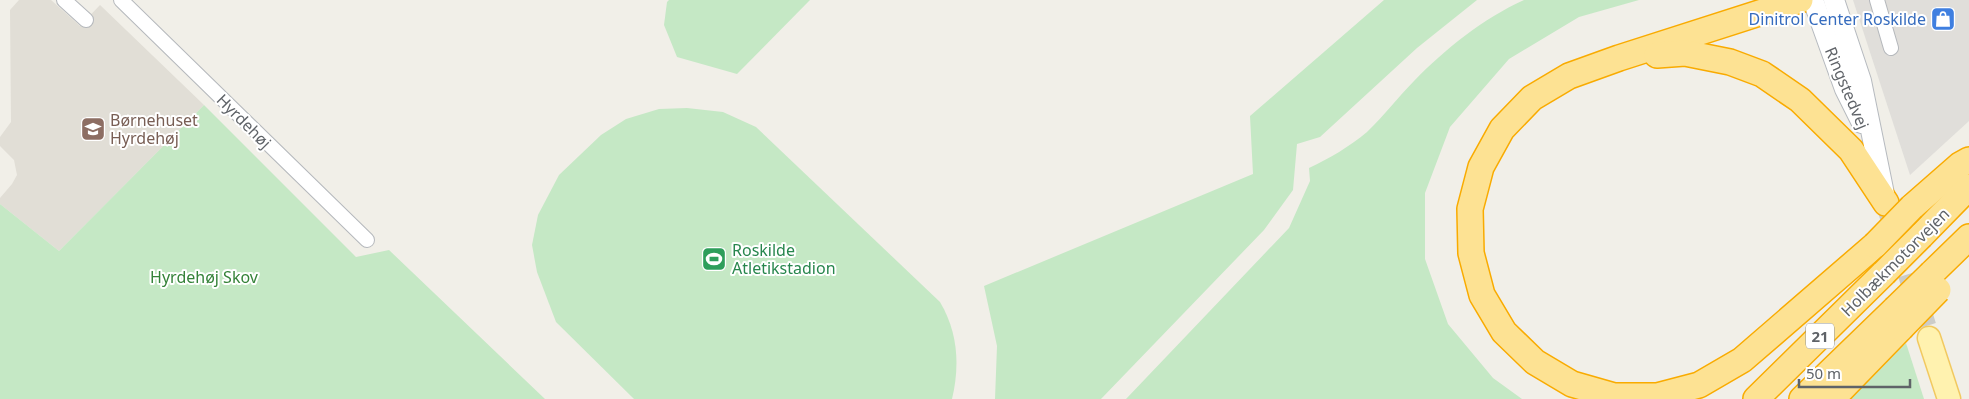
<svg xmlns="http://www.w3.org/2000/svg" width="1969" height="399" viewBox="0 0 1969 399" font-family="'Noto Sans',sans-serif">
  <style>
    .industrial { fill: #e0deda }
    .education { fill: #e1ded6 }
    .green { fill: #c5e8c5 }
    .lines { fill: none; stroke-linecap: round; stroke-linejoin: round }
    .primary-tunnel { stroke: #ccccc8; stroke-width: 22; stroke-dasharray: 22 11; stroke-linecap: butt }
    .street-casing { stroke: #b5b8bc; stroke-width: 16 }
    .secondary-casing { stroke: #b6babf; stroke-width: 22 }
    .primary-casing { stroke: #f2c960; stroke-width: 25 }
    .highway-casing { stroke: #f9ab00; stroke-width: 28 }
    .street { stroke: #fff; stroke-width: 14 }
    .secondary { stroke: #fff; stroke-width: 20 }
    .primary { stroke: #fff2af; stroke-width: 22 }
    .highway { stroke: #fde293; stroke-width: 25 }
    .highway-bridge-casing { stroke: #f9ab00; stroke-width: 28; stroke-linecap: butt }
    .highway-bridge { stroke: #fde293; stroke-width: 25 }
    .labels { text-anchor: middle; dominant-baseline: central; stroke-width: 4; stroke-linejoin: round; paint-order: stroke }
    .shield { fill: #fff; stroke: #8f9295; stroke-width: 1 }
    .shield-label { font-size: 15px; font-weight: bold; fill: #5f6368 }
    .shop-label { font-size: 16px; fill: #366cbe; stroke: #fff; text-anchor: end }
    .street-label { font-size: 16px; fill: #5f6368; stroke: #fff }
    .education-label { font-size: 16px; fill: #785e54; stroke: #fff; text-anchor: start }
    .leisure-label { font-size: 16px; fill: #27864d; stroke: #fff; text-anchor: start }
    .park-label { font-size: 16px; fill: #348238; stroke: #fff }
  </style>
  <rect width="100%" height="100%" fill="#f1efe8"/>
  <path class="industrial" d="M1853,0H1969V121L1910,175Z"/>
  <path class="education" d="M19,0H51L80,26L100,5L204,105L59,251L0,204V198L12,184L17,175L14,160L0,146V137L11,122L10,10Z"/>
  <g class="green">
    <path d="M669,0H810L737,74L677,57L664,25L667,2Z"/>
    <path d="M1384,0H1477L1417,48L1320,137L1297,144L1293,190L1264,230L1101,399H995L997,346L984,286L1253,174L1250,116Z"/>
    <path d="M1524,0H1639L1579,17L1509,59L1450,127L1425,193V259L1448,324L1493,378L1522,399H1126L1289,228L1310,181L1309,168C1330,158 1349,147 1367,132C1384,116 1398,97 1414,81C1445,49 1484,18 1524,0Z"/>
    <path d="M204,105L356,257L389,250L545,399H0V204L59,251Z"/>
    <path d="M687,108L723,112L756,127L940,302C958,332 960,366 952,399H634L556,322L537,272L532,245L538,215L559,175L601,135L626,119L659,109Z"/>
    <path d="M1906,343L1924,399H1851Z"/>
  </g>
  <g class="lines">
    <path class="primary-tunnel" d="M1889,211L1929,338"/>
    <defs>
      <g id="street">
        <path d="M64,0L86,20"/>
        <path d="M121,0L367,240"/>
        <path d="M1877,0L1891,48"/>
      </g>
      <g id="secondary">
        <path d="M1813,0L1845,89L1862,123"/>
        <path d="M1834,0L1861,81L1884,194"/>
      </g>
      <path id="primary" d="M1929,338L1949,399"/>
      <g id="highway">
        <path d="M1800,0L1619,58L1569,76L1532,98L1502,129L1481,167L1470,209L1471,253L1482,295L1504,332L1535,362L1572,384L1614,396H1657L1699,385L1742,360L1875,245"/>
        <path d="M1657,55L1685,53L1730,62L1762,74L1800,100L1851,150L1886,203"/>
        <path d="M1912,207L1960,165L1969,160"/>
        <path d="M1921,236L1969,187"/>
        <path d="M1932,273L1969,237"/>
        <path d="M1756,399L1884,273"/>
        <path d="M1802,399L1895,309"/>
        <path d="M1832,399L1901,328"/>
      </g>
    </defs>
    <use href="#street" class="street-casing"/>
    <use href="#secondary" class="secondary-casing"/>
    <use href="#primary" class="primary-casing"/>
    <use href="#highway" class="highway-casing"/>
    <use href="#street" class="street"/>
    <use href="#secondary" class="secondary"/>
    <use href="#primary" class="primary"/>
    <use href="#highway" class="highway"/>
    <defs>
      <g id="highway-bridge">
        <path d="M1875,245L1912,207"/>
        <path d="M1884,273L1921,236"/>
        <path d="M1895,309L1932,273"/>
        <path d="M1901,328L1938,290"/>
      </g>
    </defs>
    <use href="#highway-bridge" class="highway-bridge-casing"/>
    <use href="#highway-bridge" class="highway-bridge"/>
  </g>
  <defs>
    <symbol id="shop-square" viewBox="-11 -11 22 22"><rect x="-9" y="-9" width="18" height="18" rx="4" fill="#3f7fe0" stroke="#fff"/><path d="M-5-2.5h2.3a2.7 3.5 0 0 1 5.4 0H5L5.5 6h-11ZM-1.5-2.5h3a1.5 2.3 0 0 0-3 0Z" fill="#fff"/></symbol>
    <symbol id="school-square" viewBox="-11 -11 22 22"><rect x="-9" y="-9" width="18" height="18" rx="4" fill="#8d6e63" stroke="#fff"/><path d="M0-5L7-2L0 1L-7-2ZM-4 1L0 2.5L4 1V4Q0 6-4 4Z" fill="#fff"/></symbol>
    <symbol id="stadium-square" viewBox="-11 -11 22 22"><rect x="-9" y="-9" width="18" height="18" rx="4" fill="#2e9e5b" stroke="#fff"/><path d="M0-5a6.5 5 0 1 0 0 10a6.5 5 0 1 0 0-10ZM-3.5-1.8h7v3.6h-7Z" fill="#fff"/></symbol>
  </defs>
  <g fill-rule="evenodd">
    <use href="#shop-square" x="1929" y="5" width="28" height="28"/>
    <use href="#school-square" x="79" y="115" width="28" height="28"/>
    <use href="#stadium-square" x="700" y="245" width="28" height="28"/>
  </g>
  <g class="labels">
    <rect class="shield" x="1806" y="323.5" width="28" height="25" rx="4"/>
    <g class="shield-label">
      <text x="1820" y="336">21</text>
    </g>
    <g class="shop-label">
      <text x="1926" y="19">Dinitrol Center Roskilde</text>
    </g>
    <g class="street-label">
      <text transform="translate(1847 88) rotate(67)">Ringstedvej</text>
      <text transform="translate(244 121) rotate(45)">Hyrdehøj</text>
      <text transform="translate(1895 262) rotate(-45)">Holbækmotorvejen</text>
    </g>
    <g class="education-label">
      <text x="110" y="120">Børnehuset<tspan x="110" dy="18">Hyrdehøj</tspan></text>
    </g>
    <g class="leisure-label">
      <text x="732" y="250">Roskilde<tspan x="732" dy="18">Atletikstadion</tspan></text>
    </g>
    <g class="park-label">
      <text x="204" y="277">Hyrdehøj Skov</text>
    </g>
  </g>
  <path d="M1799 379v8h111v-8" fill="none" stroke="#5f6368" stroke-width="2.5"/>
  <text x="1806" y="379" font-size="15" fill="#5f6368" stroke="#ffffff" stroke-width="4" paint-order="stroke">50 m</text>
</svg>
